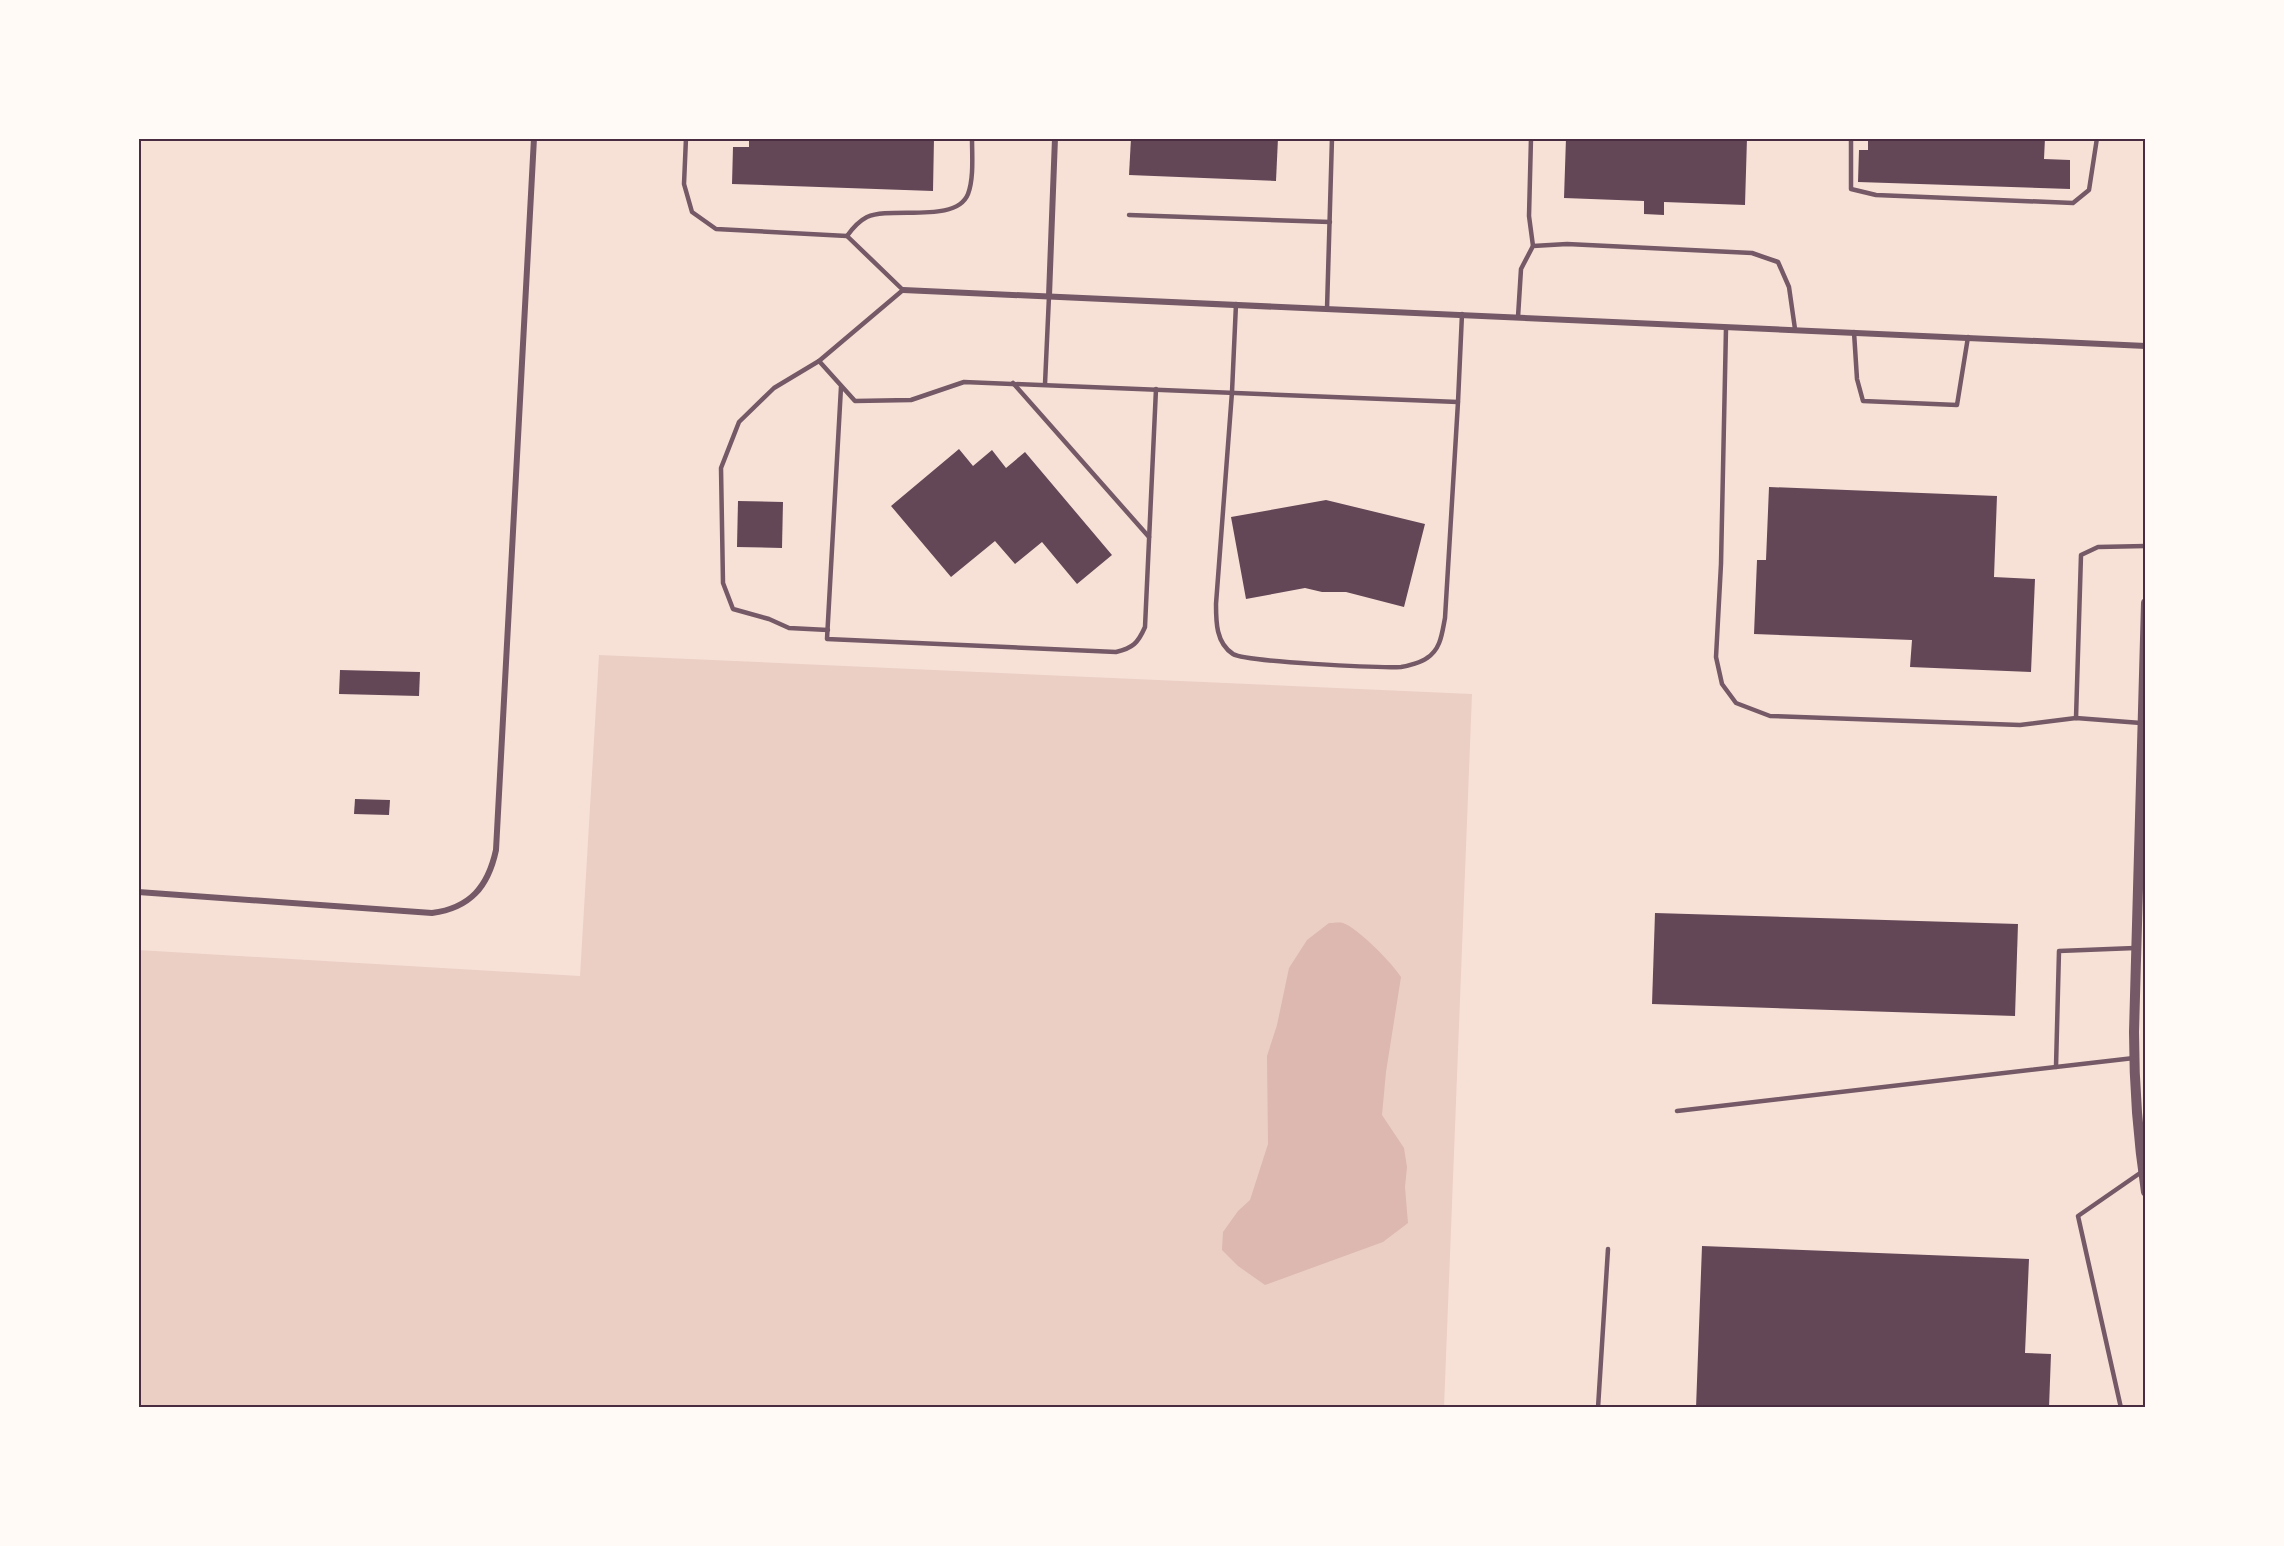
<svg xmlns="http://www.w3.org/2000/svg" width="2284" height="1546" viewBox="0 0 2284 1546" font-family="'PT Sans',sans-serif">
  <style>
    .green { fill: #ebcfc5 }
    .water { fill: #dcb8b0 }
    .building { fill: #644757 }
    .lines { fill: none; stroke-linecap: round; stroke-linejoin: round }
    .service { stroke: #755966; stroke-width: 4.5 }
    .minor { stroke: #755966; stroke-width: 6 }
    .tertiary { stroke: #755966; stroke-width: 10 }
    .neatline { fill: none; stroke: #4a2c40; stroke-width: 2 }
  </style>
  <rect width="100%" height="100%" fill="#f7e1d7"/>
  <path class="green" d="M599,655L1472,694L1444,1408H138V950L580,976Z"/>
  <path class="water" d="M1329,923C1333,923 1339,922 1343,923C1357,927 1394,965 1401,977L1386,1072L1382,1115L1404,1148L1407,1167L1405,1187L1408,1223L1383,1242L1265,1285L1238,1266L1222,1250L1223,1232L1238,1211L1250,1200L1268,1144L1267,1056L1277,1025L1289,968L1307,940Z"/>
  <g class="building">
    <path d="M749,138H934L933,191L732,184L733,147H749Z"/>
    <path d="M1131,138H1278L1276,181L1129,175Z"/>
    <path d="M1566,138H1747L1745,205L1664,202V215L1644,214V201L1564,198Z"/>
    <path d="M1868,138H2045L2044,159L2070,160V189L1858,182L1859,150H1868Z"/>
    <path d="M959,449L973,466L992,450L1006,468L1025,452L1112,555L1077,584L1042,542L1015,564L995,541L951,577L891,506Z"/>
    <path d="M1769,487L1997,496L1994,577L2035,579L2031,672L1910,667L1912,640L1754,634L1757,560H1766Z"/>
    <path d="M1326,500L1425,524L1404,607L1346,592H1322L1305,588L1246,599L1231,517Z"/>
    <path d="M738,501L783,502L782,548L737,547Z"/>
    <path d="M340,670L420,672L419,696L339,694Z"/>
    <path d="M355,799L390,800L389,815L354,814Z"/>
    <path d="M1655,913L2018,924L2015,1016L1652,1004Z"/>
    <path d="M1702,1246L2029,1259L2025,1353L2051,1354L2049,1408H1696Z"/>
  </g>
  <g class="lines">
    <g class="service">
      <path d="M686,138L684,184L692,212L716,229L847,236"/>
      <path d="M972,138C972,155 974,178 968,194C956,224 892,206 867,217C859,221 852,229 847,236L903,290L819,361L855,401L911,400L964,382L1458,402L1462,314"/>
      <path d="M1531,138L1529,216L1533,246"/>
      <path d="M1851,138V189L1876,195L2073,203L2089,190L2097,138"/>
      <path d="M1129,215L1330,222"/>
      <path d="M1236,304L1232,392L1216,604C1216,622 1216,643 1233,654C1246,662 1380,668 1401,667C1408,666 1422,662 1427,658C1441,649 1442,633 1445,618L1458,402"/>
      <path d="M1327,309L1332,138"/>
      <path d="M1518,317L1521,269L1533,246L1567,244L1752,253L1778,262L1789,287L1795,329"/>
      <path d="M1726,328L1721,564L1716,657L1722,684L1736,703L1770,716L2020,725L2076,718L2141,723"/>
      <path d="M1854,332L1857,379L1863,401L1957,405L1968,337"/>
      <path d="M819,361L774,388L739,422L721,468L723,583L733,609L769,619L789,628L828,630"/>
      <path d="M1013,383L1149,537"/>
      <path d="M1045,384L1049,296"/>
      <path d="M841,387L827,639L1116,652C1133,648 1138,643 1145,627L1156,389"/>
      <path d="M2076,718L2081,555L2098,547L2146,546"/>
      <path d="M2056,1067L2059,951L2135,948"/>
      <path d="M1677,1111L2134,1058"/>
      <path d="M1598,1408L1608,1249"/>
      <path d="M2121,1408L2078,1216L2143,1171"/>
    </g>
    <g class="minor">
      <path d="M903,290L2146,346"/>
      <path d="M1049,296L1055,138"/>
      <path d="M138,892L432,913C470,908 488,887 496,850L534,138"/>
    </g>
    <path class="tertiary" d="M2146,603L2134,1032C2134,1087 2138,1139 2146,1192"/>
  </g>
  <rect width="2284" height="1546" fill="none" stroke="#fffaf5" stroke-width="279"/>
  <rect x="140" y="140" width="2004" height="1266" class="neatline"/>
</svg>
